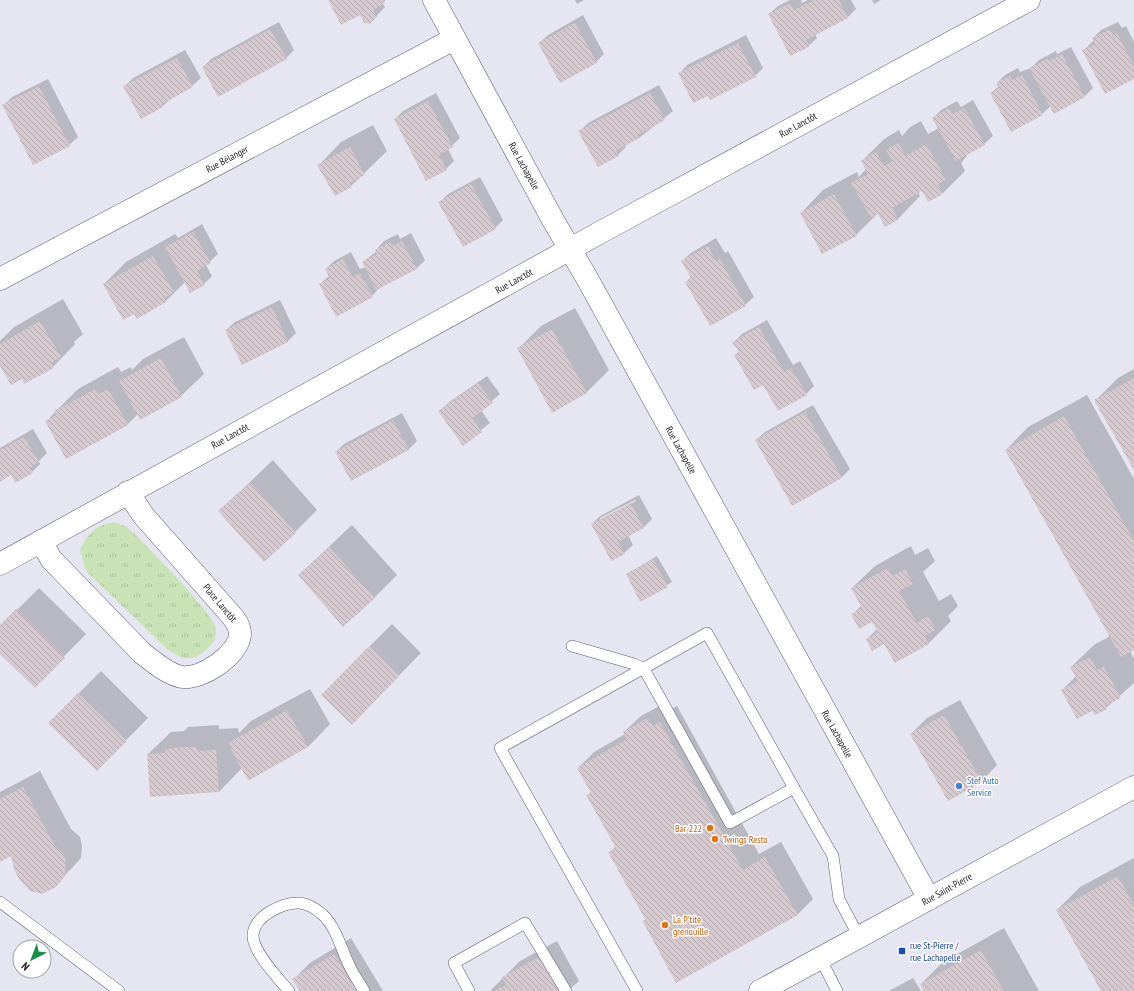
<svg xmlns="http://www.w3.org/2000/svg" width="1134" height="991" viewBox="0 0 1134 991" font-family="'PT Sans Narrow',sans-serif">
  <style>
    .grass { fill: url(#grass-tufts) }
    .shadow { fill: #0003; fill-rule: evenodd }
    .building { fill: url(#building-back-hatch) }
    .lines { fill: none; stroke-linecap: round; stroke-linejoin: round }
    .service-casing { stroke: #5d5e68; stroke-width: 12 }
    .minor-casing { stroke: #5d5e68; stroke-width: 23 }
    .secondary-casing { stroke: #5d5e68; stroke-width: 23 }
    .service { stroke: #fff; stroke-width: 11 }
    .minor { stroke: #fff; stroke-width: 22 }
    .secondary { stroke: #fff; stroke-width: 22 }
    .shop-dot { fill: #3f7fe0; stroke: #fff; stroke-width: 1.5 }
    .food-dot { fill: #e8710a; stroke: #fff; stroke-width: 1.5 }
    .transit-dot { fill: #1a4fb4; stroke: #fff; stroke-width: 1.5 }
    .labels { text-anchor: middle; dominant-baseline: central; stroke-width: 3; stroke-linejoin: round; paint-order: stroke }
    .street-label { font-size: 10px; fill: #1d1d21; stroke: #fff }
    .shop-label { font-size: 10px; fill: #366cbe; stroke: #fff; text-anchor: start }
    .food-label { font-size: 10px; fill: #c56008; stroke: #fff; text-anchor: start }
    .transit-label { font-size: 10px; fill: #164399; stroke: #fff; text-anchor: start }
  </style>
  <defs>
    <pattern id="grass-tufts" width="24" height="20" patternUnits="userSpaceOnUse"><rect width="24" height="20" fill="#c9e3b7"/><path d="M3 7l-1-3M5 7V3M7 7l1-3M15 17l-1-3M17 17v-4M19 17l1-3" fill="none" stroke="#acc29d"/></pattern>
    <pattern id="building-back-hatch" width="6" height="6" patternUnits="userSpaceOnUse"><rect width="6" height="6" fill="#d5c9cf"/><path d="M-1 5l2 2M0 0l6 6M5-1l2 2" fill="none" stroke="#b6acb1"/></pattern>
  </defs>
  <rect width="100%" height="100%" fill="#e5e6f2"/>
  <path class="grass" d="M114,522L127,527L139,538C152,552 215,615 216,629C217,641 210,647 201,654C189,662 179,657 168,650L86,571L80,550C89,532 95,526 114,522Z"/>
  <g class="shadow">
    <path d="M329,0H386L382,3L385,7L370,23L360,14Z"/>
    <path d="M575,0H584L577,4Z"/>
    <path d="M790,0H801L802,3L808,0H851L856,9L848,17L815,34L817,38L808,46L769,14L778,6Z"/>
    <path d="M872,0H881L874,4Z"/>
    <path d="M583,15L604,54L596,62L539,43L548,35Z"/>
    <path d="M279,22L294,50L286,58L203,67L211,59Z"/>
    <path d="M1118,22L1122,28L1126,26L1134,42V78L1084,50L1094,40L1093,38L1101,30Z"/>
    <path d="M746,35L763,68L755,76L708,94L679,74L687,65Z"/>
    <path d="M1071,47L1093,88L1085,96L1054,112L1051,106L1042,114L991,93L999,86L997,83L1005,75L1018,68L1020,72L1031,68L1039,60L1056,51L1057,54Z"/>
    <path d="M185,50L201,78L192,86L170,99L163,106L124,87L133,78Z"/>
    <path d="M48,79L78,137L69,145L4,105L12,97Z"/>
    <path d="M659,85L673,111L639,138L625,145L626,147L618,155L580,131L588,123Z"/>
    <path d="M436,93L460,138L448,149L454,161L446,169L395,119L403,111Z"/>
    <path d="M973,100L993,136L984,144L966,154L967,156L961,163L965,171L943,193L923,190L918,192L920,196L898,219L886,226L878,213L856,235L801,213L823,190L857,172L859,177L866,169L862,161L884,139L899,130L902,136L910,127L921,121L928,134L939,128L933,118L941,110L957,101L961,107Z"/>
    <path d="M373,125L387,151L351,186L319,165L341,142Z"/>
    <path d="M480,177L503,220L495,228L440,202L448,194Z"/>
    <path d="M202,224L218,254L206,265L212,276L204,284L185,282L166,301L135,312L104,284L126,262L175,234L178,238Z"/>
    <path d="M411,233L425,260L416,269L380,287L372,296L320,284L329,276L326,269L334,261L351,252L360,269L365,267L363,262L377,251L376,250L384,241L398,234L400,239Z"/>
    <path d="M716,238L725,253L728,251L754,297L745,305L686,282L691,277L682,261L691,253Z"/>
    <path d="M63,299L83,334L74,342L75,344L53,367L22,377L0,364V341L14,327Z"/>
    <path d="M280,300L296,333L288,341L243,363L226,330L235,322Z"/>
    <path d="M575,308L609,370L586,393L518,349L541,326Z"/>
    <path d="M767,320L793,365L800,361L814,386L806,394L764,384L736,355L739,351L734,342L742,334Z"/>
    <path d="M184,337L204,374L181,396L138,414L128,424L67,458L47,421L55,412L78,389L118,367L121,372L131,367L132,370L143,359Z"/>
    <path d="M1134,369V468L1096,400L1118,378Z"/>
    <path d="M487,376L500,394L481,410L490,423L463,444L440,411L448,403Z"/>
    <path d="M1087,395L1134,479V649L1130,651L1134,659V683L1106,708L1093,710L1062,690L1076,676L1071,667L1094,645L1110,636L1006,450L1028,427Z"/>
    <path d="M813,405L850,469L842,477L793,505L756,440L765,432Z"/>
    <path d="M402,413L417,441L409,449L351,480L336,452L344,444Z"/>
    <path d="M33,429L47,453L39,461L40,464L32,472L11,474L0,480V448Z"/>
    <path d="M273,460L317,510L295,532L220,511Z"/>
    <path d="M639,495L652,519L644,527L628,535L633,545L624,553L611,560L592,524L600,516ZM635,500L636,501L600,520V518Z"/>
    <path d="M352,525L397,575L374,598L299,575Z"/>
    <path d="M911,546L915,555L928,548L935,561L923,572L939,601L951,594L958,606L948,616L951,621L929,643L884,642L867,639L877,629L872,620L853,614L862,605L852,588L875,566Z"/>
    <path d="M657,556L672,582L640,600L627,574Z"/>
    <path d="M39,588L86,634L35,686L0,652V627Z"/>
    <path d="M392,624L421,653L374,701L369,647Z"/>
    <path d="M101,671L148,718L97,770L49,723Z"/>
    <path d="M310,689L330,724L308,747L242,768L219,792L148,754L171,732L184,731L188,727L219,725V729L238,728L239,733L251,721Z"/>
    <path d="M960,700L997,765L981,782L911,734L927,718Z"/>
    <path d="M665,703L669,711L677,706L759,854L781,842L813,899L797,915L646,919L610,852L616,846L588,796L591,792L578,768L594,752L625,734L624,732L641,716Z"/>
    <path d="M40,771L71,829L80,837L82,846L81,858L55,886L12,854L0,861V792Z"/>
    <path d="M1134,858V991H1102L1057,910L1080,887Z"/>
    <path d="M1004,928L1039,991H925L921,984L943,962Z"/>
    <path d="M351,938L383,991H301L294,979L310,963Z"/>
    <path d="M557,941L579,981L568,991H490L520,961Z"/>
    <path d="M913,978L921,991H889Z"/>
  </g>
  <g class="building">
    <path d="M328,0H383L385,3L373,10L377,17L370,24L364,23L360,15L341,25Z"/>
    <path d="M814,0H839L848,18L806,40L809,47L790,56L768,14L790,3L794,10Z"/>
    <path d="M575,23L597,63L560,83L538,43Z"/>
    <path d="M270,29L287,59L218,97L202,67Z"/>
    <path d="M1110,29L1113,35L1117,33L1134,66V79L1105,94L1082,50L1095,44L1092,38Z"/>
    <path d="M738,43L756,77L710,100L708,96L693,103L678,73Z"/>
    <path d="M1062,54L1085,97L1054,114L1029,68L1047,59L1049,61Z"/>
    <path d="M177,58L193,87L162,104L163,107L141,119L123,86Z"/>
    <path d="M1022,75L1043,115L1011,132L990,93L999,88L996,83L1010,76L1012,80Z"/>
    <path d="M39,86L70,146L33,165L2,105Z"/>
    <path d="M650,93L665,120L637,135L639,138L616,151L619,156L598,167L578,131Z"/>
    <path d="M428,101L453,147L439,155L447,170L426,181L394,119Z"/>
    <path d="M949,108L952,114L964,108L985,145L956,161L932,118Z"/>
    <path d="M898,143L906,156L926,144L946,180L938,184L943,194L928,202L922,191L892,208L898,220L885,227L878,214L871,218L851,183L868,174L861,161L876,152L884,166L893,161L886,150Z"/>
    <path d="M350,147L365,175L349,183L352,187L335,196L317,165Z"/>
    <path d="M471,184L496,229L463,247L438,202Z"/>
    <path d="M834,194L857,236L822,254L800,213Z"/>
    <path d="M193,232L211,263L197,271L205,285L190,293L165,247Z"/>
    <path d="M402,241L417,269L376,290L362,262L377,254L375,250L390,242L392,246Z"/>
    <path d="M708,246L716,261L720,259L746,306L710,326L685,282L691,278L681,261Z"/>
    <path d="M153,256L174,292L164,298L166,302L137,319L134,314L123,320L103,284Z"/>
    <path d="M343,259L352,277L360,273L373,297L336,317L319,284L330,278L325,269Z"/>
    <path d="M272,307L288,342L242,365L225,330Z"/>
    <path d="M40,321L61,357L51,363L54,368L24,384L22,379L11,385L0,366V344Z"/>
    <path d="M759,327L784,372L791,368L807,395L778,411L763,385L754,390L734,355L739,352L732,342Z"/>
    <path d="M552,329L587,393L552,413L517,348Z"/>
    <path d="M161,358L182,397L140,420L119,381Z"/>
    <path d="M1134,378V470L1094,400Z"/>
    <path d="M478,383L493,403L472,418L482,432L463,446L438,411Z"/>
    <path d="M95,389L99,394L108,389L128,425L66,459L45,421L56,415L54,411Z"/>
    <path d="M805,412L842,478L792,506L755,440Z"/>
    <path d="M1064,416L1134,541V650L1121,657L1005,450Z"/>
    <path d="M393,420L409,450L351,481L335,452Z"/>
    <path d="M24,437L39,462L30,468L33,473L15,483L11,475L0,482V450Z"/>
    <path d="M250,482L296,533L264,562L218,511Z"/>
    <path d="M631,503L644,528L618,542L625,554L611,561L591,524Z"/>
    <path d="M329,547L375,598L343,627L298,575Z"/>
    <path d="M653,559L668,587L640,602L626,574Z"/>
    <path d="M888,568L893,576L905,569L913,584L899,591L917,623L928,616L936,630L924,636L929,644L895,663L884,644L872,651L866,639L878,632L872,622L859,629L851,614L862,608L851,588Z"/>
    <path d="M16,609L65,658L35,688L0,654V625Z"/>
    <path d="M369,646L399,676L352,725L321,695Z"/>
    <path d="M1090,657L1097,670L1104,667L1121,698L1105,706L1107,709L1095,715L1092,711L1077,719L1061,690L1078,681L1070,667Z"/>
    <path d="M78,693L127,741L97,771L48,723Z"/>
    <path d="M287,710L308,747L248,781L228,743Z"/>
    <path d="M944,715L982,782L948,801L910,734Z"/>
    <path d="M648,718L653,726L660,722L743,870L765,857L798,915L676,983L643,922L645,919L608,852L616,848L586,795L591,793L577,768L627,739L623,732Z"/>
    <path d="M183,747H197V751L216,750L219,792L150,797L147,754L165,753V749Z"/>
    <path d="M23,787L55,846L64,854L66,863L65,876L56,887L42,894L30,891L19,879L14,869L11,856L0,862V799Z"/>
    <path d="M1118,876L1134,905V991H1101L1056,910Z"/>
    <path d="M981,950L1004,991H924L920,984Z"/>
    <path d="M334,954L357,991H300L292,979Z"/>
    <path d="M541,956L560,991H494L506,985L502,977Z"/>
  </g>
  <g class="lines">
    <defs>
      <g id="service">
        <path d="M572,646L634,664L644,669L730,823L794,788L833,856L839,899L859,937"/>
        <path d="M0,902L119,991"/>
        <path d="M820,958L837,991"/>
        <path d="M289,991C279,979 252,951 253,935C254,916 283,902 300,903C308,904 316,909 322,914C336,927 341,948 349,965C353,974 359,982 364,991"/>
        <path d="M469,991L454,963L525,923L566,991"/>
        <path d="M637,991L500,748L707,633L794,788"/>
      </g>
      <g id="minor">
        <path d="M434,0L553,220L588,280L929,899"/>
        <path d="M0,279L454,39"/>
        <path d="M41,541L51,559L142,653C154,662 167,674 182,677C201,680 239,655 240,634C240,626 236,621 231,615L143,515L128,492"/>
        <path d="M0,564L601,232L1029,0"/>
      </g>
      <path id="secondary" d="M760,991L1134,787"/>
    </defs>
    <use href="#service" class="service-casing"/>
    <use href="#minor" class="minor-casing"/>
    <use href="#secondary" class="secondary-casing"/>
    <use href="#service" class="service"/>
    <use href="#minor" class="minor"/>
    <use href="#secondary" class="secondary"/>
  </g>
  <circle class="shop-dot" cx="959" cy="786" r="4"/>
  <g class="food-dot">
    <circle cx="710" cy="828" r="4"/>
    <circle cx="715" cy="839" r="4"/>
    <circle cx="665" cy="925" r="4"/>
  </g>
  <rect class="transit-dot" x="898" y="947" width="8" height="8" rx="2"/>
  <g class="labels">
    <g class="street-label">
      <text transform="translate(798 125) rotate(-29)">Rue Lanctôt</text>
      <text transform="translate(227 159) rotate(-28)">Rue Bélanger</text>
      <text transform="translate(524 166) rotate(61)">Rue Lachapelle</text>
      <text transform="translate(514 281) rotate(-29)">Rue Lanctôt</text>
      <text transform="translate(230 436) rotate(-29)">Rue Lanctôt</text>
      <text transform="translate(681 450) rotate(61)">Rue Lachapelle</text>
      <text transform="translate(220 603) rotate(50)">Place Lanctôt</text>
      <text transform="translate(837 734) rotate(61)">Rue Lachapelle</text>
      <text transform="translate(947 889) rotate(-29)">Rue Saint-Pierre</text>
    </g>
    <g class="shop-label">
      <text x="967" y="780">Stef Auto<tspan x="967" dy="12">Service</tspan></text>
    </g>
    <g class="food-label">
      <text x="702" y="828" text-anchor="end">Bar 222</text>
      <text x="723" y="839">Twings Resto</text>
      <text x="673" y="919">La P'tite<tspan x="673" dy="12">grenouille</tspan></text>
    </g>
    <g class="transit-label">
      <text x="910" y="945">rue St-Pierre /<tspan x="910" dy="12">rue Lachapelle</tspan></text>
    </g>
  </g>
  <g transform="translate(32 959) rotate(222)"><circle r="19" fill="#ffffff" stroke="#a5a5a6"/>
  <path d="M0-3L7 15L0 10L-7 15Z" fill="#158c47"/>
  <text y="-6" font-size="11" font-weight="bold" text-anchor="middle" fill="#1d1d21">N</text>
  </g>
</svg>
